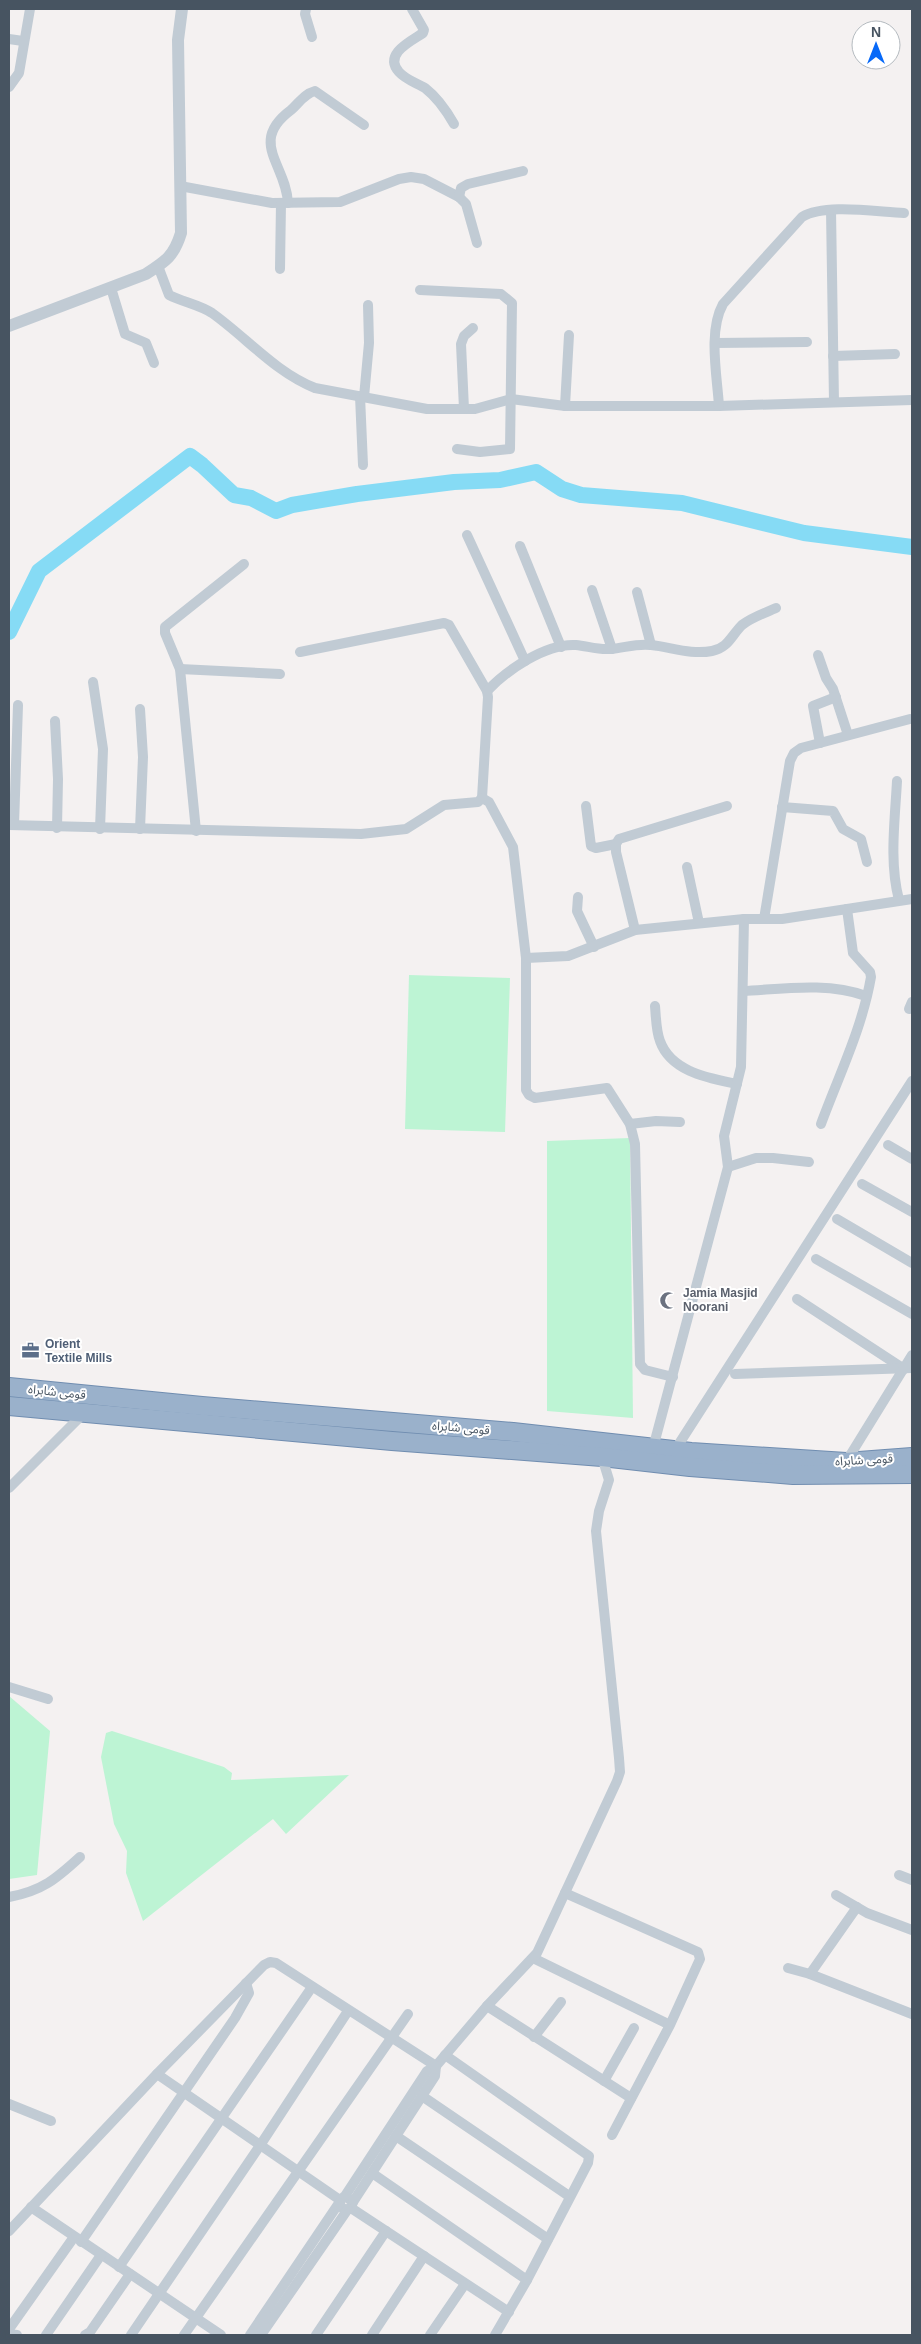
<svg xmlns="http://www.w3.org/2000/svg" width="921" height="2344" viewBox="0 0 921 2344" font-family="Arial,'Noto Sans Arabic',sans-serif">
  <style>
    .green { fill: #bdf4d4 }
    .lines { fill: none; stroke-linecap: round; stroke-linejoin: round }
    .river { stroke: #86dbf5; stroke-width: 16 }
    .trunk-casing { stroke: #708db0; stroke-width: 20 }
    .minor { stroke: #c1cbd4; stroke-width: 10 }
    .tertiary { stroke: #c1cbd4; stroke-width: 12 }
    .trunk { stroke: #9ab1cb; stroke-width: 18 }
    .labels { text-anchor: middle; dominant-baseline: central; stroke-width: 4; stroke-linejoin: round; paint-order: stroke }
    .worship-label { font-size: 12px; font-weight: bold; fill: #5b616d; stroke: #fff; text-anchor: start }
    .service-label { font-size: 12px; font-weight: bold; fill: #4e5e75; stroke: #fff; text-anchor: start }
    .street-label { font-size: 12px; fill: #475461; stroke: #fff }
  </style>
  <rect width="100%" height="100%" fill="#f4f1f1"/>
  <g class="green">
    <path d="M409,975L510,978L505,1132L405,1129Z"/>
    <path d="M630,1138L633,1418L547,1411V1141Z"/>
    <path d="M9,1696L50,1731L37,1875L9,1879Z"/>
    <path d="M112,1731L224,1767L232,1773L231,1780L349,1775L286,1834L273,1819L143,1921L126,1873L127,1851L114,1824L101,1757L106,1733Z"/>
  </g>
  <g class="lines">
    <path class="river" d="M9,632L39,571L190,456L202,465L234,495L251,498L276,511L292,505L357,494L454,482L500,480L536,472L562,489L581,495L682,503L804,533L912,547"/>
    <defs>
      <g id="trunk">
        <path d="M9,1387L202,1406L513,1432L691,1452L846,1462L912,1457"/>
        <path d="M9,1406L392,1441L602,1457L690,1467L793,1475L912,1474"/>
      </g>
    </defs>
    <use href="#trunk" class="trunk-casing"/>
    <g class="minor">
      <path d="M306,9L305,14L312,37"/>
      <path d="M412,9L424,30L423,33C411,41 383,54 399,72C406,80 417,83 425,88C438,98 446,110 454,124"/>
      <path d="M9,39L23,41"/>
      <path d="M9,87L19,73L30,9"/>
      <path d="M180,186L272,203L340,202L399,179L411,177L424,179L459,197L466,204L477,243"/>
      <path d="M459,197L461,188L468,184L523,171"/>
      <path d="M288,203C286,164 248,142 291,110C299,103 304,94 315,91L364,125"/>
      <path d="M831,210L834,402"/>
      <path d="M158,266L169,295C183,302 200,305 212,313C247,338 275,372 315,388L427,409H475L511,399L565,406H719L912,400"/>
      <path d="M280,269L281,203"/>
      <path d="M111,288L125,334L146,343L154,363"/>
      <path d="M420,290L501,294L512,303L510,449L480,452L457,449"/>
      <path d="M715,343L807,342"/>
      <path d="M833,356L895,354"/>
      <path d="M360,396L363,465"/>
      <path d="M364,397L369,343L368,305"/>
      <path d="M565,406L569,335"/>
      <path d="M719,406C717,375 708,331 723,304L802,217C825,203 877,212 904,213"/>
      <path d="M464,409L461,344L464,336L473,328"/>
      <path d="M467,535L525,661"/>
      <path d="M520,546L561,647"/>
      <path d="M592,590L612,649"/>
      <path d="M637,592L651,645"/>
      <path d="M300,652L444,623L449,625L487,691L488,697L482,798"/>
      <path d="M818,655L826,678L833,689L848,735"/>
      <path d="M180,669L280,674"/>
      <path d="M93,682L103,749L100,829"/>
      <path d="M487,691C507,670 546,643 576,645C587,646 598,650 610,649C624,648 637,643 651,645C671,647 691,655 712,651C728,648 731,636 742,625C752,617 765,613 776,608"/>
      <path d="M55,721L58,779L57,828"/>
      <path d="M820,743L813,706L836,697"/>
      <path d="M897,781C895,820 889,862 899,900"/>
      <path d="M586,806L591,846L596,848L616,844"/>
      <path d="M782,807L833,811L843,829L861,839L867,862"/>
      <path d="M9,825L361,834L406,829L444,805L478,802L482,798L489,802L513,847L526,958V1090L529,1095L535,1098L607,1088L630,1124L635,1144L640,1364L645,1370L673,1377"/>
      <path d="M14,825L18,705"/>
      <path d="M140,829L143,757L140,709"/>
      <path d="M196,831L180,669L165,633V627L244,564"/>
      <path d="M687,867L699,923"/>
      <path d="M578,897L577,911L594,947"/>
      <path d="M764,919L790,761L794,753L801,748L910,719"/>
      <path d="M635,930L616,852V844L619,839L727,806"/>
      <path d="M526,958L568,956L635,930L744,919H782L912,899"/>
      <path d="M743,991C783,989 827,982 866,996"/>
      <path d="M655,1006C656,1017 656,1031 660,1041C671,1072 709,1078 737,1084"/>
      <path d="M909,1009L912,1002"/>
      <path d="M630,1124L656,1121L680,1122"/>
      <path d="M821,1124C839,1075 862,1029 871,977L870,972L853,953L847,909"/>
      <path d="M888,1145L912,1159"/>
      <path d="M728,1167L756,1158H773L809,1162"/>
      <path d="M862,1184L912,1212"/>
      <path d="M837,1219L912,1263"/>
      <path d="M816,1259L912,1314"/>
      <path d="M797,1299L904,1369"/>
      <path d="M735,1374L912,1368"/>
      <path d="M653,1448L728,1167L724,1136L741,1067L744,919"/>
      <path d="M675,1450L912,1081"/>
      <path d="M846,1462L912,1355"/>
      <path d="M9,1488L85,1412"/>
      <path d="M9,1687L48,1699"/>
      <path d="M899,1875L912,1880"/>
      <path d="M565,1893L698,1952L700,1959L670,2025L612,2135"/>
      <path d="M836,1895L867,1913L912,1930"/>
      <path d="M9,1897C42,1891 56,1879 80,1857"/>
      <path d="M533,1958L668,2024"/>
      <path d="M788,1968L810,1974L912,2014"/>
      <path d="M810,1974L857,1907"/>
      <path d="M487,2006L631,2098"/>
      <path d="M534,2037L561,2002"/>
      <path d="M445,2055L589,2156L588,2163L527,2280L495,2335"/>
      <path d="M157,2074L340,2200"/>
      <path d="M604,2081L634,2028"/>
      <path d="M422,2096L569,2196"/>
      <path d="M9,2104L51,2121"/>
      <path d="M396,2136L548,2239"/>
      <path d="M372,2173L527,2280"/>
      <path d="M345,2196L353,2202L351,2208L345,2210L340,2206V2200L345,2196L427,2071L436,2066L487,2006L537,1953L617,1781L620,1772L619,1758L596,1531L599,1511L609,1480L602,1457"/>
      <path d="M353,2202L435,2076L436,2066"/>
      <path d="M31,2207L221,2335"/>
      <path d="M351,2208L509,2312"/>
      <path d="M9,2231L157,2074L264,1965L270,1962L276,1963L436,2066"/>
      <path d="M81,2242L235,2018L249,1993L246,1983"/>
      <path d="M119,2267L312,1987"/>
      <path d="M9,2329L74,2237"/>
      <path d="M9,2334L17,2335"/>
      <path d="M46,2335L101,2255"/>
      <path d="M85,2335L90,2332L130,2274"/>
      <path d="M131,2335L261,2144L348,2011"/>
      <path d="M184,2335L408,2014"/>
      <path d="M250,2335L339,2203"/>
      <path d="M261,2335L348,2209"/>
      <path d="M316,2335L386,2231"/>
      <path d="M372,2335L424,2256"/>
      <path d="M430,2335L465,2284"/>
    </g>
    <path class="tertiary" d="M9,326L146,274C166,261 174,256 181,233L178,40L182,9"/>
    <use href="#trunk" class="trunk"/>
  </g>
  <defs>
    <symbol id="mosque-bare" viewBox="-9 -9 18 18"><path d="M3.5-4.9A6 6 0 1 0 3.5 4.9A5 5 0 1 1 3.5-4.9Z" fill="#6b7280" stroke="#fff" stroke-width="2.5" paint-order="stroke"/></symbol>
    <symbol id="office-bare" viewBox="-9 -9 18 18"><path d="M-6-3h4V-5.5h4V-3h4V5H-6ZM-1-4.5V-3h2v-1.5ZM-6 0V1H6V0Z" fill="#5c6f8a" stroke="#fff" stroke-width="2.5" paint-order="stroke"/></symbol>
  </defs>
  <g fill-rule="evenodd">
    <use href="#mosque-bare" x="656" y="1288" width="25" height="25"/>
    <use href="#office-bare" x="18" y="1338" width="25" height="25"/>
  </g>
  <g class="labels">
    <g class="worship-label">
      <text x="683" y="1293">Jamia Masjid<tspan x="683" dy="14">Noorani</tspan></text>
    </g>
    <g class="service-label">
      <text x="45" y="1344">Orient<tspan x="45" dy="14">Textile Mills</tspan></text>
    </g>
    <g class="street-label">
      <text transform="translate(57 1392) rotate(6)">قومی شاہراہ</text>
      <text transform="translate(461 1428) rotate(5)">قومی شاہراہ</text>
      <text transform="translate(864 1460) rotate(-3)">قومی شاہراہ</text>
    </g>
  </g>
  <rect width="921" height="2344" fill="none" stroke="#475461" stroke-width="20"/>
  <g transform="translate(876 45)"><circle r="24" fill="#ffffff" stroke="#b5bbc0"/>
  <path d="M0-4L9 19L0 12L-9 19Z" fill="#0769f8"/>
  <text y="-8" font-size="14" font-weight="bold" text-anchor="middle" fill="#475461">N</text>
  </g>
</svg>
